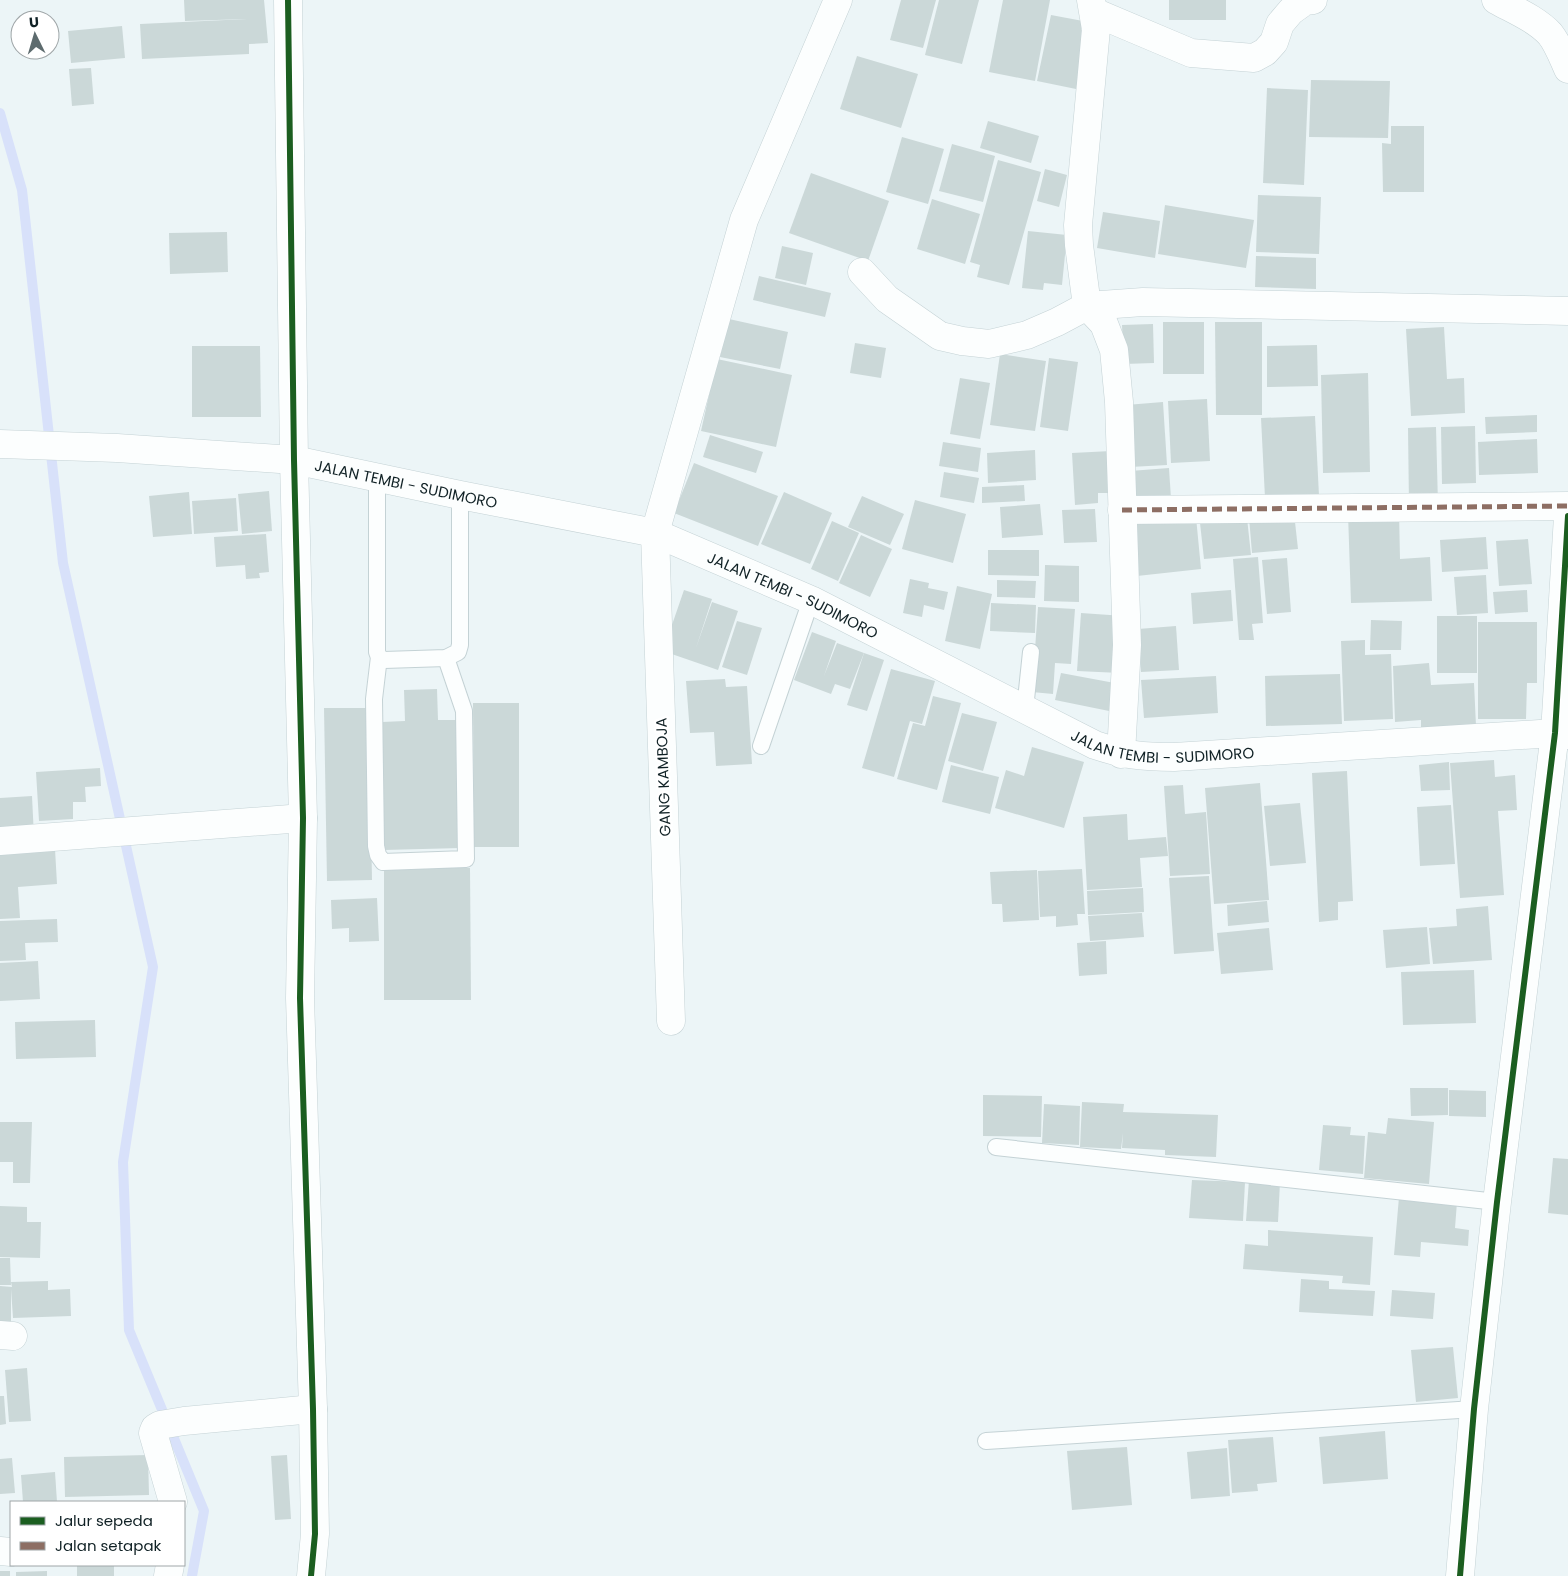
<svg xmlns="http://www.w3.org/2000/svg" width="1568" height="1576" viewBox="0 0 1568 1576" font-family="Poppins,sans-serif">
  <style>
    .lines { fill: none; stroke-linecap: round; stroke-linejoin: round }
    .stream { stroke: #d8e1fa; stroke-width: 10 }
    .building { fill: #cbd8d8 }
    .service-casing { stroke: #c4d2d5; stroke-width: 18 }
    .minor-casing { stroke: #c4d2d5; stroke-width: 29 }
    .secondary-casing { stroke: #c4d2d5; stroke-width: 29 }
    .service { stroke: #fcfefe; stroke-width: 16 }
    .minor { stroke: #fcfefe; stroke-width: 28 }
    .secondary { stroke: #fcfefe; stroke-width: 28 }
    .quiet { stroke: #8d6e63; stroke-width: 5; stroke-dasharray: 10 5; stroke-linecap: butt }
    .cycleway-casing { stroke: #fff; stroke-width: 9 }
    .cycleway { stroke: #1b5e20; stroke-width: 6 }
    .labels { text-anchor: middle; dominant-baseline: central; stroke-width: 5; stroke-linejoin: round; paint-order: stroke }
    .street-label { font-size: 15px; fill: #102125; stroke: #fff }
  </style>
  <rect width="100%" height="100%" fill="#ecf5f7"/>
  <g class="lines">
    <path class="stream" d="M0,113L22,190L63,563L153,967L123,1162L129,1330L204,1511L192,1576"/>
  </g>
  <g class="building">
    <path d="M184,0H264L268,43L249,44V54L142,59L140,24L247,19L185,21Z"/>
    <path d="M901,0H936L923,48L890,40Z"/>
    <path d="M939,0H979L962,64L925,55Z"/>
    <path d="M1003,0H1050L1035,81L989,72Z"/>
    <rect x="1169" y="0" width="57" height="20"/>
    <path d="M1051,15L1083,21L1081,30L1088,32L1076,89L1037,81Z"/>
    <path d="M122,26L125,58L71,63L68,31Z"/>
    <path d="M857,56L918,74L901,128L840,109Z"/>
    <path d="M91,68L94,104L72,106L69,69Z"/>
    <path d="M1311,80L1390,81L1388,138L1309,137Z"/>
    <path d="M1267,88L1308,90L1304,185L1263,183Z"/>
    <path d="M988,121L1039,136L1031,163L980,148Z"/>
    <path d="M1391,126H1424V192H1383L1382,143L1391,144Z"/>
    <path d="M902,137L944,149L928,204L886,192Z"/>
    <path d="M952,144L995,156L983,202L939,191Z"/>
    <path d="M998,160L1041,172L1009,285L977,277L980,265L970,262Z"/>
    <path d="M1045,169L1067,175L1059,207L1037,201Z"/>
    <path d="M811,173L889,201L868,261L789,233Z"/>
    <path d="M1258,195L1321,197L1319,254L1256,252Z"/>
    <path d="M932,199L980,214L965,264L917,249Z"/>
    <path d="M1165,205L1254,220L1246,268L1158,254Z"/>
    <path d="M1103,212L1160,221L1155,258L1097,248Z"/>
    <path d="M1028,231L1067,235L1062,285L1044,283L1043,290L1022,288Z"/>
    <path d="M227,232L228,272L170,274L169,233Z"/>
    <path d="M782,246L813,253L806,285L775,278Z"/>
    <path d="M1256,256L1316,258V289L1255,287Z"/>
    <path d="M759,276L831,293L825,317L753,300Z"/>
    <path d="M729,319L788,332L780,369L720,357Z"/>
    <rect x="1163" y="322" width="41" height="52"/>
    <path d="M1215,322H1262V415H1216Z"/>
    <path d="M1153,324L1154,363L1124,364L1122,325Z"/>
    <path d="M1444,327L1447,379L1464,378L1465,413L1411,416L1406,329Z"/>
    <path d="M855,343L886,348L881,378L850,373Z"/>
    <path d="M1317,345L1318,386L1267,387V346Z"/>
    <path d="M192,346H260L261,417H192Z"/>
    <path d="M1000,354L1046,361L1035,431L990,425Z"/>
    <path d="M1049,358L1078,362L1068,431L1040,427Z"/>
    <path d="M717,359L792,375L776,447L701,431Z"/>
    <path d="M1368,373L1370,472L1323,473L1321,375Z"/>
    <path d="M960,378L990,383L980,439L950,434Z"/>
    <path d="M1207,399L1210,461L1171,463L1168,401Z"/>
    <path d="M1163,402L1167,465L1130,467L1126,405Z"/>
    <path d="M1537,415V432L1486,434L1485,417Z"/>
    <path d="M1315,416L1319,496L1265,498L1261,418Z"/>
    <path d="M1475,426L1476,483L1442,484L1441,427Z"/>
    <path d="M1436,427L1438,505L1409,506L1408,428Z"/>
    <path d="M710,435L763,452L756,473L703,457Z"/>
    <path d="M1537,439L1538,473L1479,475L1478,442Z"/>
    <path d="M943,442L981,448L978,472L939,466Z"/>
    <path d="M1035,450L1036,480L988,483L987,453Z"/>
    <path d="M1111,451L1113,493H1098V503L1075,505L1072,453Z"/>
    <path d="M694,463L778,496L758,546L674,513Z"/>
    <path d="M1169,468L1171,499L1132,501L1130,471Z"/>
    <path d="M944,472L979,478L974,503L940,497Z"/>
    <path d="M1024,485L1025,501L982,503V487Z"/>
    <path d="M269,491L272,531L242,534L238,494Z"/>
    <path d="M189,492L192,534L153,537L149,496Z"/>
    <path d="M784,492L832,513L810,564L761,544Z"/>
    <path d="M862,496L904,514L890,545L848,527Z"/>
    <path d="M236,498L238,531L194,534L192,501Z"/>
    <path d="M915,500L966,514L953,563L902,549Z"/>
    <path d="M1040,504L1043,535L1002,538L1000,507Z"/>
    <path d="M1095,509L1097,542L1064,543L1062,510Z"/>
    <path d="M1399,511L1400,559L1430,557L1432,601L1351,603L1348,513Z"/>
    <path d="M1294,513L1298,549L1252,553L1249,517Z"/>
    <path d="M1196,517L1201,569L1137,576L1131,524Z"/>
    <path d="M1247,518L1251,555L1204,559L1200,523Z"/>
    <path d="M832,521L859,533L838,581L811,569Z"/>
    <path d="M266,534L269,572L259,573L260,578L246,579L245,565L216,567L214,537Z"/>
    <path d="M861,535L892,549L870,597L839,583Z"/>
    <path d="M1486,537L1488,569L1442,572L1440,540Z"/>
    <path d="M1528,539L1532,584L1499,586L1496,541Z"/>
    <path d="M988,550H1039V576L988,575Z"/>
    <path d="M1258,557L1263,623L1252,624L1254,640H1239L1233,559Z"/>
    <path d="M1287,558L1291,612L1267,614L1262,560Z"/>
    <path d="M1045,565L1079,566V602L1044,601Z"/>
    <path d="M1486,575L1488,613L1457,615L1454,577Z"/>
    <path d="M910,579L929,583L928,588L948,592L944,610L924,605L922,617L903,613Z"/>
    <path d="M997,580L1036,581L1035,598L997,597Z"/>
    <path d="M957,586L992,594L980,649L945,641Z"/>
    <path d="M684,590L712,599L696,648L712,602L738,611L718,670L663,651Z"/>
    <path d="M1231,590L1233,621L1193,624L1191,593Z"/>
    <path d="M1527,590L1528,612L1495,614L1493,592Z"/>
    <path d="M991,603L1036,605L1035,633L990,631Z"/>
    <path d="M1038,607L1075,609L1071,664L1055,663L1053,694L1032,692Z"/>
    <path d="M1081,613L1124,616L1120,673L1077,671Z"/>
    <rect x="1437" y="616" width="40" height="57"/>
    <path d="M1371,620L1402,621L1401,650H1370Z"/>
    <path d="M737,621L762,628L747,675L722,667Z"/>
    <path d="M1478,622H1537V683H1527L1526,719H1478Z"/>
    <path d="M1176,626L1179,670L1141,672L1138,629Z"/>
    <path d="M812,632L836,641L824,676L837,643L864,653L850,689L835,684L831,694L794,680Z"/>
    <path d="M1365,640V655L1391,654L1393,719L1344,721L1341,641Z"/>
    <path d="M864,653L884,660L867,711L847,705Z"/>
    <path d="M1429,663L1431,685L1474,683L1476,726L1421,729V720L1395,722L1393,666Z"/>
    <path d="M891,669L935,681L922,724L910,721L894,777L862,768Z"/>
    <path d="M1061,673L1120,684L1114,712L1055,700Z"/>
    <path d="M1340,674L1342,724L1266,726L1265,676Z"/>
    <path d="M1216,676L1218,713L1144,718L1141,680Z"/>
    <path d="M725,679L726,687L747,686L752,764L716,766L714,732L690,733L686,681Z"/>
    <path d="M437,689L438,720H459L461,848L384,850L382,722L405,721L404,690Z"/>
    <path d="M933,696L961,703L937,790L897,779L913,723L925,726Z"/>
    <path d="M473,703H519V847H474Z"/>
    <path d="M324,708H369L372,880L327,881Z"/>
    <path d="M962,713L997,722L983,771L948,761Z"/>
    <path d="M1032,747L1084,762L1064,828L995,808L1006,770L1024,776Z"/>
    <path d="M1494,760L1495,777L1515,775L1517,810L1498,811L1504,895L1460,898L1450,763Z"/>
    <path d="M1449,762L1450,790L1421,791L1419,765Z"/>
    <path d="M951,765L999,777L990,814L942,802Z"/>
    <path d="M100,768L101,786L85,787L86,802H73V819L39,821L36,772Z"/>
    <path d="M1347,771L1353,901L1338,902V920L1319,922L1312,773Z"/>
    <path d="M1260,783L1269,900L1214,904L1205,788Z"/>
    <path d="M1183,785L1185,814L1206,812L1210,874L1170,876L1164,786Z"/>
    <path d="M32,796L34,837L0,839V798Z"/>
    <path d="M1300,803L1306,863L1270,866L1264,806Z"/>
    <path d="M1451,805L1455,864L1420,866L1417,807Z"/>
    <path d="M1127,814L1128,840L1166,837L1168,856L1140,858L1142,887L1087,890L1083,817Z"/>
    <path d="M55,849L57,884L18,887L20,918L0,919V852Z"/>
    <path d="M384,868H470L471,1000H384Z"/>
    <path d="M1082,869L1085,914H1077L1078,925L1056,927V916L1040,917L1038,871Z"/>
    <path d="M1037,870L1039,920L1003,922L1002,904H992L990,872Z"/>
    <path d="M1209,876L1214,951L1174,954L1169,878Z"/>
    <path d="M1143,888L1144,912L1088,915L1087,891Z"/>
    <path d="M377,898L379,941L349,942V928L332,929L331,900Z"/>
    <path d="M1267,901L1269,922L1228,926L1227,905Z"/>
    <path d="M1488,906L1492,960L1433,964L1429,928L1457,926L1456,909Z"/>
    <path d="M1142,913L1144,937L1090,941L1088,916Z"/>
    <path d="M57,919L58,942L25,943L26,960L0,961V921Z"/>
    <path d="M1427,927L1430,964L1386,968L1383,930Z"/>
    <path d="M1269,928L1273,970L1221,974L1217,933Z"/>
    <path d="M1106,941L1107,974L1079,976L1077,943Z"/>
    <path d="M38,961L40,999L0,1001V963Z"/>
    <path d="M1474,970L1476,1023L1403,1025L1401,972Z"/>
    <path d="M95,1020L96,1057L16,1059L15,1022Z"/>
    <path d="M1410,1088H1448V1115L1411,1116Z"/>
    <path d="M1449,1090L1486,1091V1117L1449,1116Z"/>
    <path d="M983,1095L1042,1096L1041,1137L983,1136Z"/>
    <path d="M1082,1102L1124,1104L1123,1112L1218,1115L1216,1157L1165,1155V1150L1122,1148L1123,1133L1121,1149L1080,1147Z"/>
    <path d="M1044,1104L1080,1106L1079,1145L1042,1143Z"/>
    <path d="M1388,1118L1434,1122L1429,1184L1364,1178L1368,1132L1386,1134Z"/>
    <path d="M0,1122H32L30,1183H13V1162H0Z"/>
    <path d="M1323,1125L1351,1127L1350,1135L1365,1136L1363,1174L1319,1170Z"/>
    <path d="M1553,1158L1568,1159V1215L1548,1213Z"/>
    <path d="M1192,1180L1245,1182L1243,1221L1189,1218Z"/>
    <path d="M1249,1180L1280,1182L1278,1222L1246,1221Z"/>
    <path d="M1399,1197L1457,1202L1455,1228L1469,1230L1468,1246L1421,1242L1420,1257L1394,1255Z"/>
    <path d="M0,1206L27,1207V1222H41L40,1258L0,1257Z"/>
    <path d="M1268,1230L1373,1237L1370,1285L1342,1283L1343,1276L1243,1269L1245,1244L1268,1246Z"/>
    <path d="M0,1258H10L11,1285H0Z"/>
    <path d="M1301,1279L1329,1281V1289L1375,1291L1373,1316L1299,1312Z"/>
    <path d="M48,1281V1290L70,1289L71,1316L13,1318L11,1289V1326H0V1286L12,1287L11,1282Z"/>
    <path d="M1392,1290L1435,1293L1433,1319L1390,1316Z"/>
    <path d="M1453,1347L1458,1398L1416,1402L1411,1350Z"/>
    <path d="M27,1368L31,1421L9,1422L5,1370Z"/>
    <path d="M0,1396H4L6,1424L0,1425Z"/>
    <path d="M1385,1431L1388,1479L1323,1484L1319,1437Z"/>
    <path d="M1273,1437L1277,1482L1257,1484L1258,1491L1232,1493L1228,1440Z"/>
    <path d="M1127,1447L1132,1505L1072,1510L1067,1451Z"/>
    <path d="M1227,1448L1230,1496L1191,1499L1187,1452Z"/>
    <path d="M148,1455L149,1495L65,1497L64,1457Z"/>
    <path d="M287,1455L291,1519L275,1520L271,1456Z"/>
    <path d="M12,1458L15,1493L0,1494V1459Z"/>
    <path d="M55,1472L57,1502H23L21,1475Z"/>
    <rect x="77" y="1565" width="37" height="11"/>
    <rect x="0" y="1571" width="10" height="5"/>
    <path d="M47,1571V1576H16V1572Z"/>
  </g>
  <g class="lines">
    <defs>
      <g id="service">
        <path d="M377,477V652L379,657L384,660L446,658L458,652L460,645V495"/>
        <path d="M379,657L374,699L376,846L378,855L383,862L466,859L464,711L446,658"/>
        <path d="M1025,709L1031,652"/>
        <path d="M761,746L811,600"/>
        <path d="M996,1147L1497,1202"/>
        <path d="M986,1441L1474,1409"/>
      </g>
      <g id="minor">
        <path d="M288,0L294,460L303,818L300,998L313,1409L315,1534L311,1576"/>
        <path d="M1091,0L1096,29L1078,225L1079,245L1087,306L1104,324L1114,350L1119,402L1127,645L1121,754"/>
        <path d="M1496,0C1514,10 1536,19 1550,34C1558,44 1563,58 1568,69"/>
        <path d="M1094,12L1191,53L1254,58L1265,52L1274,42L1280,24L1291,11L1305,1L1313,0"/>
        <path d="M862,272L887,299L940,336L962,341L989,344L1027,335L1057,322L1087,306L1143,302L1568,311"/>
        <path d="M1122,510L1568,506"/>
        <path d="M0,841L303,818"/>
        <path d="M671,1021L655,533L744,220L838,0"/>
        <path d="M0,1335L13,1336"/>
        <path d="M173,1502L153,1433L155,1428L160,1425L184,1421L313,1409"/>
        <path d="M0,1551L11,1552"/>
        <path d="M168,1576L170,1565"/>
        <path d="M1460,1576L1474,1409L1497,1202L1555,733L1568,516"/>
      </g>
      <g id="secondary">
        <path id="s1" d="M0,444L117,448L294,460L460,495L655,533L811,600L1095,745C1125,755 1142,757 1174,757L1555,733L1568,735"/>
      </g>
    </defs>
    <use href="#service" class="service-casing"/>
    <use href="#minor" class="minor-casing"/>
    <use href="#secondary" class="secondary-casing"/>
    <use href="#service" class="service"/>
    <use href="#minor" class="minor"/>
    <use href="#secondary" class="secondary"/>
    <path class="quiet" d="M1122,510L1568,506"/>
    <defs>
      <g id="cycleway">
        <path d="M288,0L294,460L303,818L300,998L313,1409L315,1534L311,1576"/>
        <path d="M1460,1576L1474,1409L1497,1202L1555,733L1568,516"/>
      </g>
    </defs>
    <use href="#cycleway" class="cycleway-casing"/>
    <use href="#cycleway" class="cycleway"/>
  </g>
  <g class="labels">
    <g class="street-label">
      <text stroke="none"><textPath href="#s1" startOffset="409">JALAN TEMBI - SUDIMORO</textPath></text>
      <text stroke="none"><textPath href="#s1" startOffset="814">JALAN TEMBI - SUDIMORO</textPath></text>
      <text stroke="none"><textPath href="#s1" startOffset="1219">JALAN TEMBI - SUDIMORO</textPath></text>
      <text transform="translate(663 777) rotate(-92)">GANG KAMBOJA</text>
    </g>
  </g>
  <rect x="10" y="1501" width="175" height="65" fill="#ffffff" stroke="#9fa6a8"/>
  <rect x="20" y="1517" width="25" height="8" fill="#1b5e20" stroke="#9fa6a8"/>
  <text x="55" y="1526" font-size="15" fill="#102125">Jalur sepeda</text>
  <rect x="20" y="1542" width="25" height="8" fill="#8d6e63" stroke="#9fa6a8"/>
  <text x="55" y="1551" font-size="15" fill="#102125">Jalan setapak</text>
  <g transform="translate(35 35) rotate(355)"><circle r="24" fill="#ffffff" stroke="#9fa6a8"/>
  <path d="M0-4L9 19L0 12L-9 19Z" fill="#5d6b6e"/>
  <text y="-8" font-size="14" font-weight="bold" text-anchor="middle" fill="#102125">U</text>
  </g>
</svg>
